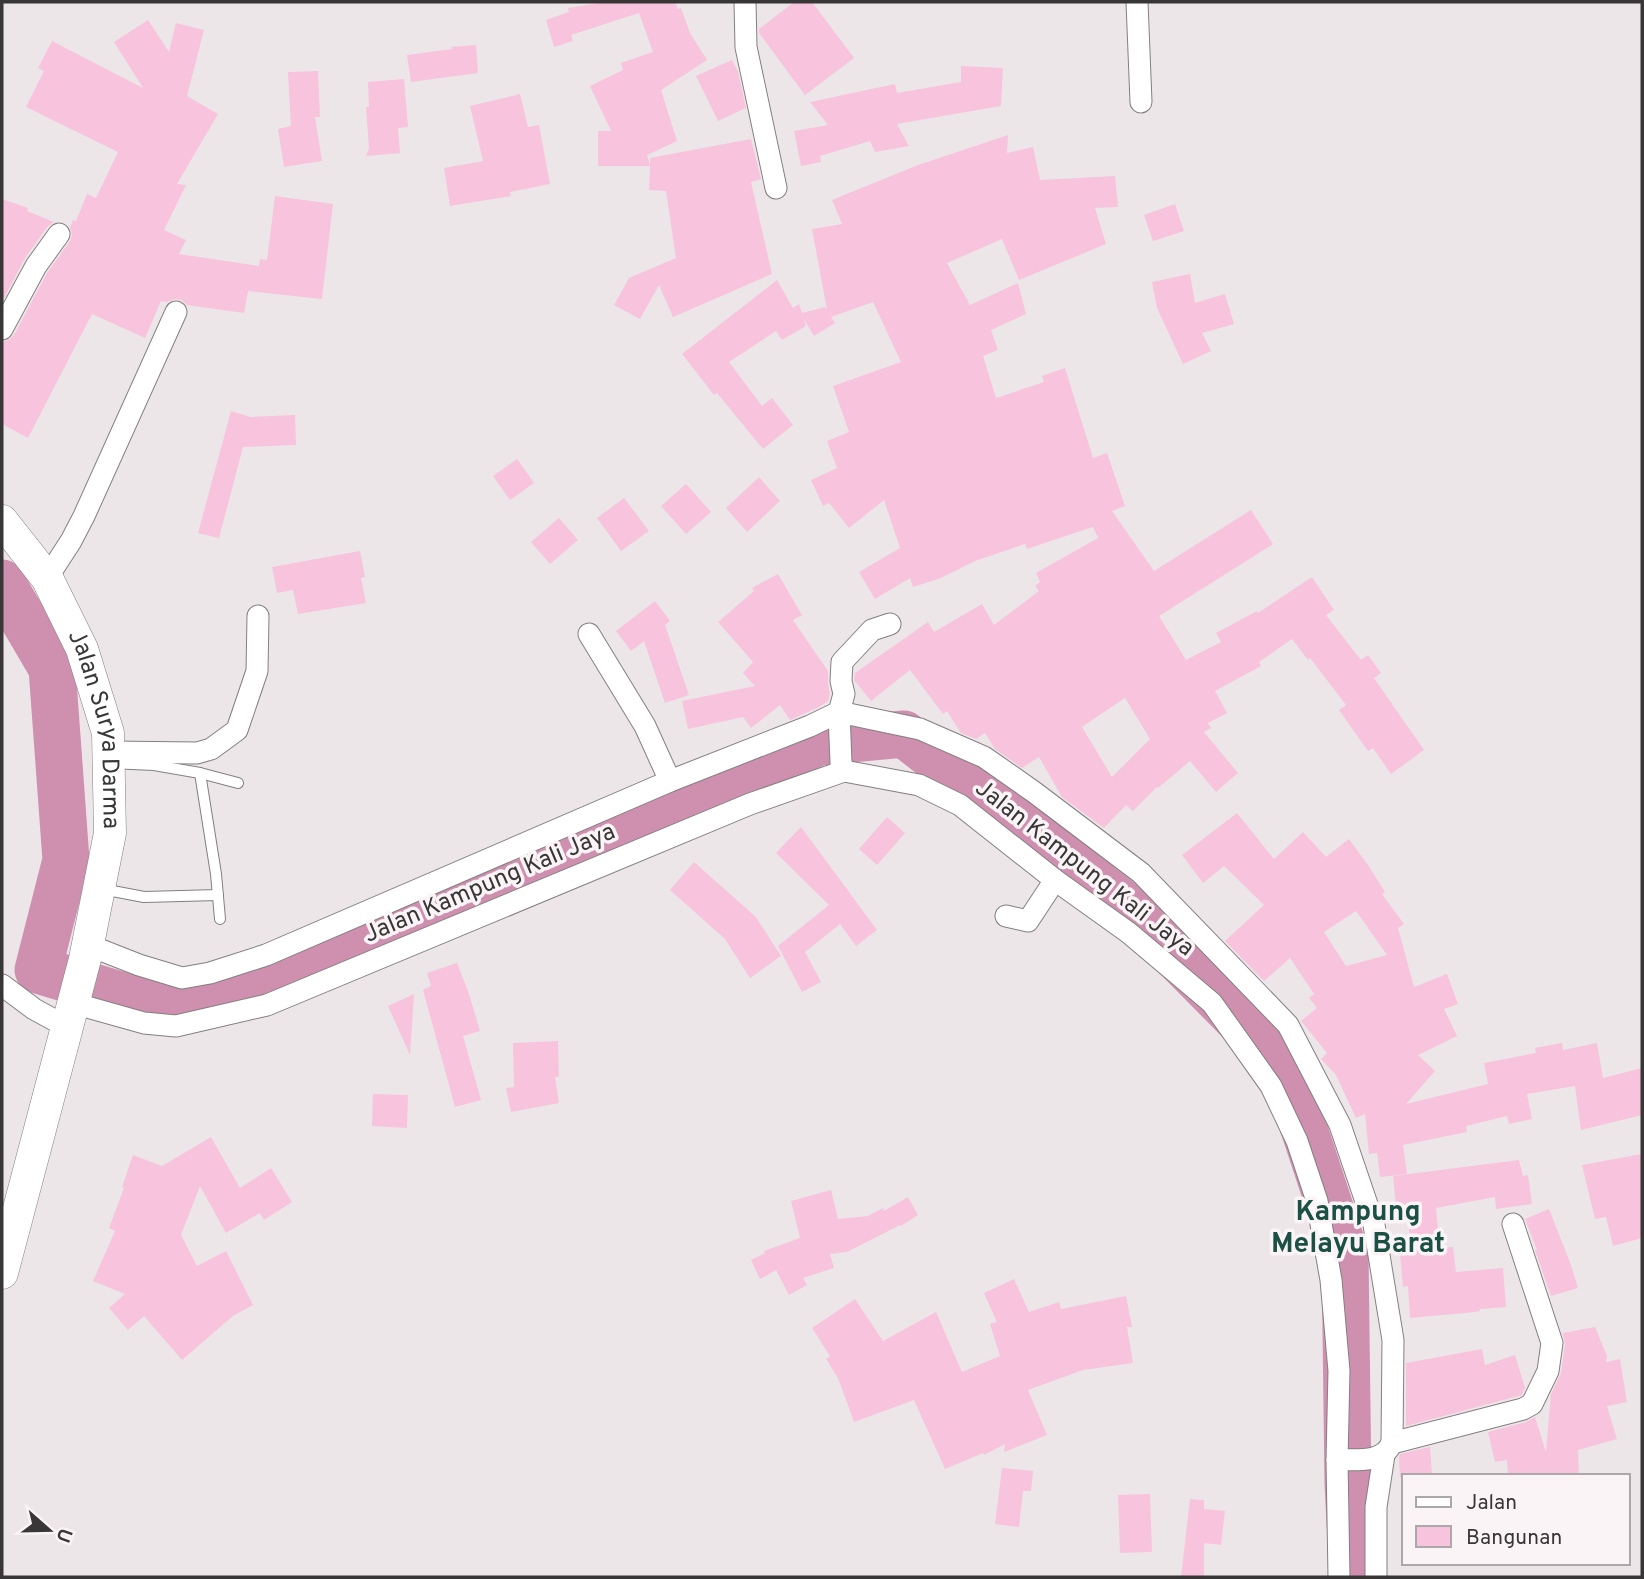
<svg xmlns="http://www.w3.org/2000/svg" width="1644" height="1579" viewBox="0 0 1644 1579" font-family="Overpass,sans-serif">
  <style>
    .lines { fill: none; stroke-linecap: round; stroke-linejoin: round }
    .river { stroke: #cf90af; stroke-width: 47 }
    .building { fill: #f8c3dc; fill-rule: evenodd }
    .service-casing { stroke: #847f81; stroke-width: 12 }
    .minor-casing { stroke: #847f81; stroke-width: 23 }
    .primary-casing { stroke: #847f81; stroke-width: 33 }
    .service { stroke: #fff; stroke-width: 10 }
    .minor { stroke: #fff; stroke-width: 21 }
    .primary { stroke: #fff; stroke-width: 32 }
    .labels { text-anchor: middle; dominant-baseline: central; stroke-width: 7; stroke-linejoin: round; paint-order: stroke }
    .street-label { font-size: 24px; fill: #383637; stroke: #faf4f6 }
    .quarter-label { font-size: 28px; font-weight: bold; fill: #1b5044; stroke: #faf4f6 }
  </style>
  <rect width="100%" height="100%" fill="#ede6e9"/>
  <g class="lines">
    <path class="river" d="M2,583L52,668L66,860L38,970L146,1003L270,989L492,886L819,742L904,734L1125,905L1283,1065L1345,1253L1348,1484L1353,1577"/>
  </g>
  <g class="building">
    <path d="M606,2H675L678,9L681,8L690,33L707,60L661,90L677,141L647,155L650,165V158L751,139L761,179L751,182L772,274L673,317L659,285L640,319L614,305L629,278L676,258L666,191L649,190L650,166H598V131H611L590,86L623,70L621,63L653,52L639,13L571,35L573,41L554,47L546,20L569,12L568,8Z"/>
    <path d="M794,2H812L854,58L805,95L759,33V29Z"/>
    <path d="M148,20L169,52L176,23L204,30L187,96L218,114L177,184L186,185L164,230L186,240L179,254L259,266L260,259L267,260L275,196L333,204L322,299L248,291L244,313L187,305L182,300L175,299L167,302L161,301L145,338L92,314L28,438L2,424V342L8,340L14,335L47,273L70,241L72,235L70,227L73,220L76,221L87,194L96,198L118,152L26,107L44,71L38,68L52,41L143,88L114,42Z"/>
    <path d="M476,45L478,73L411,82L407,55L452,49L451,47Z"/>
    <path d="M732,60L738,72L746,108L718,121L696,76Z"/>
    <path d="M961,66L1003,68L1001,106L897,124L909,146L875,152L870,141L820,156L821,162L801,166L794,131L828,125L810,102L895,84L897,93L961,82Z"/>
    <path d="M318,71L320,117H315L322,161L284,167L278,129L291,126L288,72Z"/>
    <path d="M404,79L408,127L398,128L400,153L366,156L369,148L366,107H369L368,82Z"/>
    <path d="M520,94L528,127L539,125L550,184L510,192L511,196L450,206L444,168L483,161L470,106Z"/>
    <path d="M1008,135L1007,153L1033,147L1040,180L1115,176L1118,207L1095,208L1106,244L1019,280L1002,239L947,263L970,305L1018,283L1026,314L991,330L998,350L983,356L996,398L1044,382L1042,376L1065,368L1093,458L1107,453L1125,506L1112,511L1154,571L1251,510L1273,544L1159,616L1186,660L1221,642L1216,633L1257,611L1258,613L1312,577L1334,610L1326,615L1361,660L1368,655L1381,673L1374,678L1424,750L1391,774L1373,748L1368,751L1339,710L1346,705L1310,658L1308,660L1292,639L1259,662L1261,666L1215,691L1227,713L1208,723L1211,728L1204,732L1238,773L1216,792L1190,761L1158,788L1157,787L1133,811L1126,805L1104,828L1062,797L1039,757L1022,768L995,749L985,733L976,739L961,733L947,711L943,714L910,670L871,701L854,680L855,673L928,622L934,632L982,604L994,625L1039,591L1035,586L1040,582L1036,573L1098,538L1093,527L1027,549L1025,544L975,561L941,578L913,587L910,578L875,599L859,572L900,548L884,500L849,528L829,503L823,506L811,480L837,468L827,441L849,432L833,386L901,362L873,302L831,317L835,323L814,336L803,318L806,326L782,340L776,331L729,362L762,406L772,398L793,425L763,449L717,393L714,395L682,354L777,280L793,308L799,304L802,313L825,307L827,310L812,229L842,224L832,200L918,165ZM1125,698L1150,739L1112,777L1082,727Z"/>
    <path d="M2,199L28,208L27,211L54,222L48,226L25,258L2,302Z"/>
    <path d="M1175,204L1184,231L1153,241L1144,215Z"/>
    <path d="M1190,274L1195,303L1225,294L1234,324L1202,333L1211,351L1183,364L1157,308L1152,282Z"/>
    <path d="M231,411L251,417L295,415L296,445L243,447L219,538L198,533Z"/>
    <path d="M517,459L534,483L510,500L493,476Z"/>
    <path d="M759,477L780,501L747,532L726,508Z"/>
    <path d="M686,484L711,512L686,534L661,506Z"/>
    <path d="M624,498L649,531L621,551L597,518Z"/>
    <path d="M559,518L578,540L550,564L531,542Z"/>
    <path d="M360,551L365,577L361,578L366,603L298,614L293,590L277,593L272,567Z"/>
    <path d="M778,574L802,615L793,620L828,671V684L830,694L828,701L819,707L790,720L780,705L751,728L743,717L688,729L682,701L755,686L743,673L753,662L718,622L754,591L752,588Z"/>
    <path d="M655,601L670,621L665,625L689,695L665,703L644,641L631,651L616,631Z"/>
    <path d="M1237,813L1274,859L1303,832L1326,857L1349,839L1368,865L1385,892L1382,894L1404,924L1398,928L1414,987L1447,974L1458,1004L1444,1009L1457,1036L1418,1055L1435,1071L1406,1104L1488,1084L1484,1063L1536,1053L1535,1048L1562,1043L1563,1050L1597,1043L1603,1078L1642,1068V1115L1581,1130L1575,1086L1527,1094L1532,1119L1509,1124L1507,1116L1466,1126L1467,1132L1403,1145L1407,1174L1380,1177L1377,1153L1369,1154L1365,1114L1356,1118L1336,1075L1321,1059L1327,1053L1301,1021L1317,1008L1309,998L1314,994L1290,958L1264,981L1225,941L1264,905L1224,866L1203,883L1182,855ZM1356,911L1387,955L1346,966L1324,932Z"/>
    <path d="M887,817L905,833L877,865L859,849Z"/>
    <path d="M801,827L877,930L856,946L840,924L805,952L821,982L802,992L778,946L829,905L776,853Z"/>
    <path d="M694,862L756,917L781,956L750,978L725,939L670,890Z"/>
    <path d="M457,963L468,991L480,1031L463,1036L481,1100L455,1107L423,990L431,986L427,973Z"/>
    <path d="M414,994L410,1055L388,1006Z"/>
    <path d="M558,1041L559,1077H555L559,1103L511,1112L506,1088L514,1087L513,1043Z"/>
    <path d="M373,1094L408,1095L407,1128L372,1126Z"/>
    <path d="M211,1137L240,1188L271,1168L292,1202L264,1220L260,1213L226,1233L200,1186L181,1235L197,1266L226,1251L253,1305L233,1316L182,1360L144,1316L128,1330L109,1308L125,1294L93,1281L115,1231L109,1228L124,1188L122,1187L133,1155L162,1166Z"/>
    <path d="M1642,1154V1238L1613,1246L1606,1217L1595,1219L1582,1165Z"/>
    <path d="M1519,1160L1523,1176L1528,1175L1532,1204L1496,1209L1495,1197L1436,1208L1440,1248L1453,1247L1456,1272L1503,1268L1506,1307L1480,1309V1311L1475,1312L1410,1318L1408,1286L1403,1287L1400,1253L1411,1252L1407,1205L1396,1206L1393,1176Z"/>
    <path d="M831,1190L838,1219L868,1216L883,1208L884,1211L908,1197L918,1215L901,1226L900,1225L847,1252L830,1254L834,1268L803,1278L807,1285L789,1295L776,1270L760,1279L751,1260L765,1253L764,1251L800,1238L791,1201Z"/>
    <path d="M1549,1209L1571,1265L1578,1288L1551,1296L1535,1250H1537L1525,1219Z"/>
    <path d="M1014,1279L1029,1312L1059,1302L1061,1309L1126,1296L1132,1327H1127L1133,1363L1083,1370L1028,1390L1047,1435L1004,1452L1005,1444L984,1455L983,1453L945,1469L914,1400L854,1422L838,1378L826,1359L830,1356L812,1328L855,1299L883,1341L936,1312L962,1372L1000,1356L990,1324L997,1322L984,1293Z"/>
    <path d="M1595,1327L1607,1356L1606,1362L1620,1359L1627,1402L1607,1406L1617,1439L1578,1450L1579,1476H1508L1507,1460L1495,1462L1488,1432L1526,1422L1535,1417L1546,1452L1551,1394L1561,1373L1565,1345L1563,1333Z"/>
    <path d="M1482,1349L1485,1365L1515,1355L1525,1388L1522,1395L1406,1426V1363Z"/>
    <path d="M1430,1447L1432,1475L1400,1477L1399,1457L1400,1454Z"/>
    <path d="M1002,1468L1033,1471L1031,1491H1023L1019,1527L995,1524Z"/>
    <path d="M1150,1494L1152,1552L1120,1553L1118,1495Z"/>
    <path d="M1190,1499L1204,1500V1509L1225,1511L1221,1545L1204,1543V1577H1181Z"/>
  </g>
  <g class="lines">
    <defs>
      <g id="service">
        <path d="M110,763L154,765L200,773L238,783"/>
        <path d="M200,773L216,874L220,919"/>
        <path d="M102,889L144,897L218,895"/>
      </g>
      <g id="minor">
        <path d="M745,2L746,47L776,188"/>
        <path d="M1137,2L1141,102"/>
        <path d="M2,329L36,266L59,234"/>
        <path d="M47,578L71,541L84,516L176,312"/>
        <path d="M589,634L645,726L670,781"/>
        <path d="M109,752L197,753L211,749L237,730L257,671L258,616"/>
        <path d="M844,771L841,763L839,712L920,729L984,757L1034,792L1141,873L1288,1025L1340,1125L1374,1225L1393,1340L1392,1443"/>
        <path d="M1006,916L1028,921L1055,880"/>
        <path d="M88,945L139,965L182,978L210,973L266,955L670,781L810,726L839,712L844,694L841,681L842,662L872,630L890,624"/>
        <path d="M2,985L34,1009L67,1027"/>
        <path d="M73,1003L144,1023L176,1026L267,1005L750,804L844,771L919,785L960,805L1055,880L1129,933L1212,1003L1271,1086L1297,1141L1317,1201L1331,1280L1339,1371L1337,1460L1339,1577"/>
        <path d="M1337,1460C1358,1459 1382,1464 1392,1443L1523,1409L1532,1404L1548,1371L1552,1343L1513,1224"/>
        <path d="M1376,1577V1507L1384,1455"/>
      </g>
      <g id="primary">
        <path id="s1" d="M2,521L47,578L82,649L108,733L110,833L85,959L2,1273"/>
      </g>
    </defs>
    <use href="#service" class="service-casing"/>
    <use href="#minor" class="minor-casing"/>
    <use href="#primary" class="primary-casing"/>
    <use href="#service" class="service"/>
    <use href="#minor" class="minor"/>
    <use href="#primary" class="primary"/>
  </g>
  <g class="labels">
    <g class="street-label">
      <text stroke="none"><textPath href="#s1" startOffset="234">Jalan Surya Darma</textPath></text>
      <text transform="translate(1084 869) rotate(38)">Jalan Kampung Kali Jaya</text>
      <text transform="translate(490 884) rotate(-23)">Jalan Kampung Kali Jaya</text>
    </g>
    <g class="quarter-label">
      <text x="1358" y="1213">Kampung<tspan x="1358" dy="32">Melayu Barat</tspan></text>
    </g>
  </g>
  <rect width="1644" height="1579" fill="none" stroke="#383637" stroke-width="7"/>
  <rect x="1402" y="1474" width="228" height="91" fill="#faf4f6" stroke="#aca8aa" stroke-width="2"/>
  <rect x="1416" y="1497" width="35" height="10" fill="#ffffff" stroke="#aca8aa" stroke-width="2"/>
  <text x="1466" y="1509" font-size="21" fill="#383637">Jalan</text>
  <rect x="1416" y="1526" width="35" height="21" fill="#f8c3dc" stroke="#aca8aa" stroke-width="2"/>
  <text x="1466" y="1544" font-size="21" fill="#383637">Bangunan</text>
  <g transform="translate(49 1530) rotate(110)" stroke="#faf4f6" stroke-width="5" paint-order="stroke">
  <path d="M0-5L12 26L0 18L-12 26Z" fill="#383637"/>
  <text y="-10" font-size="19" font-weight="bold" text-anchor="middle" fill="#383637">U</text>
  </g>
</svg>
